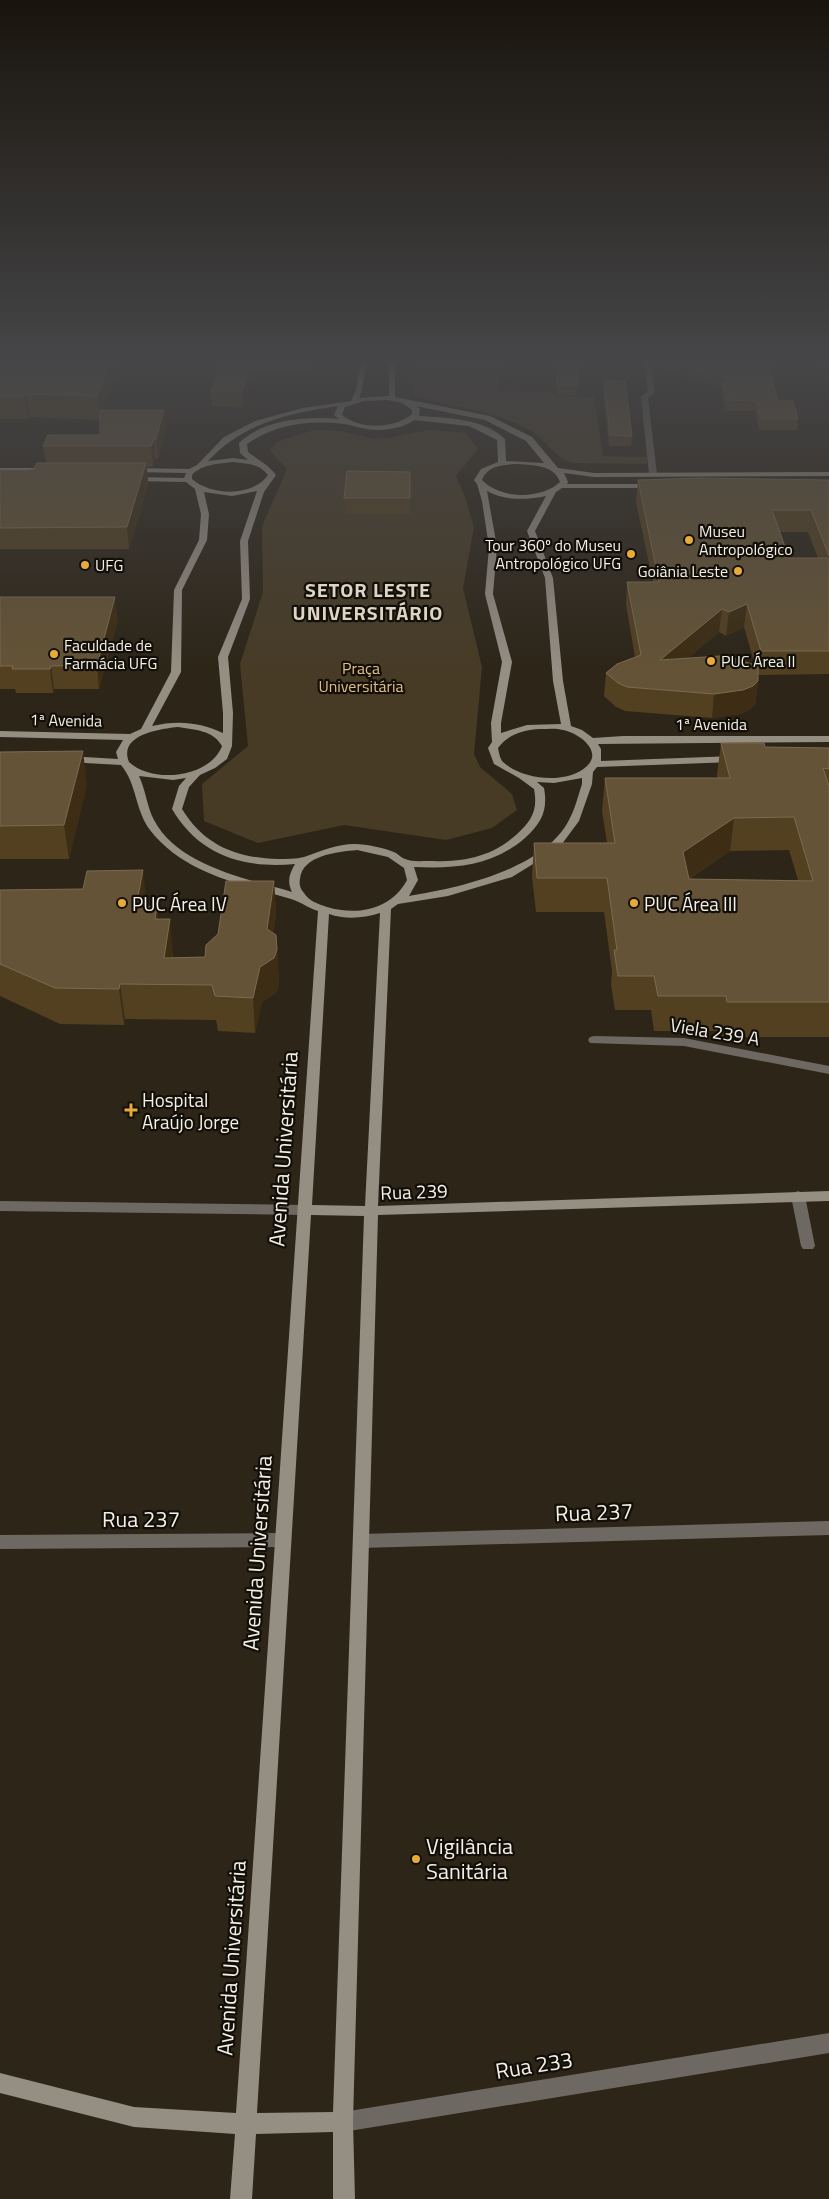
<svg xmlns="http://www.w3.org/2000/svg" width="829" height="2199" viewBox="0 0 829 2199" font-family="'Titillium Web',sans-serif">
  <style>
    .green { fill: #473b26 }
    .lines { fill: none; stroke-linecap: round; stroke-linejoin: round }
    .street { fill: #6d6962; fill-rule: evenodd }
    .secondary { fill: #948e83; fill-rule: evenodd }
    .wall { fill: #524021; fill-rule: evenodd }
    .shaded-wall { fill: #3c2d14 }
    .building { fill: #645336; stroke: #7a6b52; fill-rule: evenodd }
    .poi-dot { fill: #e8ab37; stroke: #120f09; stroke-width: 2 }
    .labels { text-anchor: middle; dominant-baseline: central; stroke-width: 4.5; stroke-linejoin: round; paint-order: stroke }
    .far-poi-label { font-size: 16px; fill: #f4efe7; stroke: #120f09; text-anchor: start }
    .far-park-label { font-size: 16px; fill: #e1be84; stroke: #120f09 }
    .far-street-label { font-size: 16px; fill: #f4efe7; stroke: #120f09 }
    .poi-label { font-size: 19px; fill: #f4efe7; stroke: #120f09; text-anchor: start }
    .street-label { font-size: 19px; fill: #f4efe7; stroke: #120f09 }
    .far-district-label { font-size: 20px; font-weight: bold; letter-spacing: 1px; fill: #ded4c3; stroke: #120f09 }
    .near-street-label { font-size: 22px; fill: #f4efe7; stroke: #120f09 }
    .near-poi-label { font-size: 22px; fill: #f4efe7; stroke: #120f09; text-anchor: start }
  </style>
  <rect width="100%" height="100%" fill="#2d2518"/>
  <g class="green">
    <path d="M416,361H499V391L552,392L553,395L557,396L594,397L603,456L647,457V464L573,463C553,458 545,437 528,429C493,411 455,407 418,397L414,393Z"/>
    <path d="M314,430L341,431L374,439L388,438L429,430L466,433L478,449L456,476L465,497L474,527L463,588L482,667L474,754L480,767L512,794L517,810L492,828L446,840L344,825L258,843L204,821L202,784L248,746L240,664L263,592L262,526L287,469L270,451L276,442Z"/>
  </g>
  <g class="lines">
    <g class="street">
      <path d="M644,361H650L655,392L648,398L657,474L653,476L649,474L641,397L648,391Z"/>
      <path d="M594,1036L684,1038L829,1066V1074L684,1046L590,1043L588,1040L590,1037Z"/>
      <path d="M798,1191L803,1193L805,1196L815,1246L813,1249H803L801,1246L791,1196L793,1193Z"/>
      <path d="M0,1201L305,1205L310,1207L312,1210L310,1213L305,1215L0,1211Z"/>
      <path d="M829,1521V1535L361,1548L355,1546L353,1541L355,1536L361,1534Z"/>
      <path d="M283,1533L289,1535L291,1540L289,1545L283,1547L0,1549V1535Z"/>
      <path d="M829,2033V2053L343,2132L336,2129L333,2122L336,2115L343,2112Z"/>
    </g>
    <g class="secondary">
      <path d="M361,361H367L362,390L359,398L389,396V361H395V397L490,416L532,437L558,468L594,473L829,472V476L594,477L564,473L568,482L567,484H653L657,486L653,488H562L556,492L535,531L553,578L563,681L571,726L582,730L593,738L623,736H829V742L598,744L601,749V761L734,756L739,759L734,762L597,767L593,772L592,784L579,821L559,848L512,877L448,896L398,904L391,909L378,1206L829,1191V1201L378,1215L353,2122L355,2199H333V2132L256,2134L252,2199H230L235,2134L134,2127L0,2093V2073L134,2107L236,2113L318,911C308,908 301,902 291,899C241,884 184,874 150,830C135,810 137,784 121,765L67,762L62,759L67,756L118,759L116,752L123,740L0,737V731L130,734L141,729L171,672L174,590L199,540L201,514L195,489L186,482L132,481L128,479L132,477L184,478L186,473L131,472L127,470L131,468L189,469L197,465L224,437L255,421L303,408L351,401L356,390ZM388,400L402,403L412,410V414C394,429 360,430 342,415L345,407L364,401ZM338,406L334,415L339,419C306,416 264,419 239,443L240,453L248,460L233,458L208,461C243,423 289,413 338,406ZM416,406L485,420L526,441L544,463L506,461L505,439C483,418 447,418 419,416L420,409ZM414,420L469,426L497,440L498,462L481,469L474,480L477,484L482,501L489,547L485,594L502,662L491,723L492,742L488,748L494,764L519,778L534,789C538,810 532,821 516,835C490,858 462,862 428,861C421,861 412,862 405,859C402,858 399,855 396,853C386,848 366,844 355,844C337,844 321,851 304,857C296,859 286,859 278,859C236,858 204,845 182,809L189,787L200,775L215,768L227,759L232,746L233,713L228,657L250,599L248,541L264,492L276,475C268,464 258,460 248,452L247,444C276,424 308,420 343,424C349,424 355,427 362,428C378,432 400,430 414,420ZM233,462C247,464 259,463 268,475C253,497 211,496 192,479V475C202,464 218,464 233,462ZM515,464C531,465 554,464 560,482C541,500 500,499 482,480C487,466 502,465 515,464ZM257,491L240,541L242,599L218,657L223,713V733C200,722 177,720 152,726L181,672L182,590L207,540L209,514L204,492L232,496ZM487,491C505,501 527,500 546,496L527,531L545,578L553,681L561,724L527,725L501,733V723L512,662L493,594L497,547ZM178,727C195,730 213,730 222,746C210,778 152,784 129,762C118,735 159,729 178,727ZM540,729C548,729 556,728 563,730C579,733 603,751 587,766C567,785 522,780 503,762C500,759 499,753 498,748C508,734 524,730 540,729ZM139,776L173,780L186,778L179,786L172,809C199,855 243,869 295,864C289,874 287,882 292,892C248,879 178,866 154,820C147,807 146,791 139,776ZM582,778V784C578,796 575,809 569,820C544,869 459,888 409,896L418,880L414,867C455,869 493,866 525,838C542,823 548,810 544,788L537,782L554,783ZM357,850L388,857L404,868L407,880C391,910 357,916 327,907C318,904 309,901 304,893C300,889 299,884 300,879C302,855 338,852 357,850ZM380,913L365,1206L312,1205L329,914C346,920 364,918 380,913ZM311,1215L364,1216L333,2112L257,2113Z"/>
      <path d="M0,468H46L50,470L46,472H0Z"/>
    </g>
  </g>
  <g class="wall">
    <path d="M0,361H121L103,410L166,430L158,459H155L153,467H147L148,484L129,549H0V550V470H29L34,469L46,463L43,446L100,435V418V420L30,417L28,419H0Z"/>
    <path d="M251,361H315L312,373H251Z"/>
    <path d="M556,361H577L578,385L577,395H557Z"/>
    <path d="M659,361H829V381L820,362H768L778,401L798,419L797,430H759L755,411H725L721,392L722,387L658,368Z"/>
    <path d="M250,364L251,379L243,407L212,406L211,391Z"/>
    <path d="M604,380L632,436L631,446H609L603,391Z"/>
    <path d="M638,480H829V674L758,675V681L755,705L749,710L740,714L712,718L625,711L616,707L604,696L606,673L635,657L626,605L627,582H653L636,502ZM779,532H808L818,558H789ZM744,627L755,665L688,658L719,632L726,636Z"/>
    <path d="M410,488V515L345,514L344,498Z"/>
    <path d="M0,597L118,620L99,689H54L53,693H16L15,689H0Z"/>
    <path d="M721,743L765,747L829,748V1037H722L721,1031H654L651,1010H615L611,985L612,971L604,912H536L532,877L534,843H607L602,811L605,778H717V775ZM789,850L798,880L689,879L730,851Z"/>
    <path d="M0,752L87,784L69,859H0Z"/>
    <path d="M274,881L276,915L273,933L277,950L279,985L276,993L262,1002L255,1033L218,1031L216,1020L125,1019L124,1025L60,1024L0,996V997V890L147,904L146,907L157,906L158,919L173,953V958L205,957L218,934Z"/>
  </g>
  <g class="shaded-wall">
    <path d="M110,361H121L100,420L97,396Z"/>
    <path d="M312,361H315L312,373Z"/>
    <path d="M250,364L251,379L243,407L242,391Z"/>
    <path d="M27,394L30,417L28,419L24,396Z"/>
    <path d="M164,410L166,430L158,459L156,439Z"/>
    <path d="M154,439L155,459L153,467L151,446Z"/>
    <path d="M146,463L148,484L129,549L127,527Z"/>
    <path d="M115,597L118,620L99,689L97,665Z"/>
    <path d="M747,604L744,627L726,636L729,612Z"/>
    <path d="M722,609L719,632L657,684L660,660Z"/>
    <path d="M51,666L54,689L53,693L50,669Z"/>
    <path d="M758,681L755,705L749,710L740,714L712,718L714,694Z"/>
    <path d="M83,751L87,784L69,859L64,825Z"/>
    <path d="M734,818L730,851L679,885L683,852Z"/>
    <path d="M143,870L147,904L140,941L136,907Z"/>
    <path d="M274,881L276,915L270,960L277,950L279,985L276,993L262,1002L255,1033L253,998L267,929Z"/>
    <path d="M157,906L161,941L155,919Z"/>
    <path d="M170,919L173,953L169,985L164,958Z"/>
    <path d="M120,984L125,1019L124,1025L119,989Z"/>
  </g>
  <g class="building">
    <path d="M0,361H110L97,396L27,394L24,396H0Z"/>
    <path d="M557,361H577L578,385H557Z"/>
    <path d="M669,361H767L778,401H793L798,419H761L756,401L726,400L723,382L738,381Z"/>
    <path d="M826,361H829V367Z"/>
    <path d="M221,364H250L242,391H211Z"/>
    <path d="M604,380L625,381L632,436L610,435Z"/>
    <path d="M100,410H164L156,439H154L151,446H43L48,435H100Z"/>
    <path d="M37,463H146L127,527L0,528V470H29L34,469Z"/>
    <path d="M347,471L410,472V498H344Z"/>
    <path d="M699,478L829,480V556L811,510H772L789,558H829V651H761L747,604L729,612L722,609L660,660L720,656L733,658L758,666V681L753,686L743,690L714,694L627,687L618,683L606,673L617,664L641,655L627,582H659L638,480Z"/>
    <path d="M0,597H115L97,665L51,666L50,669H12L13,666H0Z"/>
    <path d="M721,743H764L765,747L829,748V769L823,768L829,786V1002H727L726,996H658L654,976H618L614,950H617L607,878H537L534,843H615L605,778H730ZM794,817L813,881L689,879L683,852L734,818Z"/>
    <path d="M83,751L64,825L0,826V752Z"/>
    <path d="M143,870L136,907L157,906L155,919H170L164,958L205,957L206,945L218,934L226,881H274L267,929L276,935L277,950L274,958L260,967L253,998L215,996L212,985L120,984L119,989L55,988L0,964V890L83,889L87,871Z"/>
  </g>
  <linearGradient id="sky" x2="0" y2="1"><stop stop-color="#19140d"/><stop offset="0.54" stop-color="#464648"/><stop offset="1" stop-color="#464648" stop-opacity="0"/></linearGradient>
  <rect width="829" height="668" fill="url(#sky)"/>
  <g class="poi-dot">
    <circle cx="689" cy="540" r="5"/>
    <circle cx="631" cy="554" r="5"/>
    <circle cx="85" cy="565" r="5"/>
    <circle cx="738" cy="571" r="5"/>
    <circle cx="54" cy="654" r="5"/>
    <circle cx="711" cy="661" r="5"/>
    <circle cx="122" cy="903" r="5"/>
    <circle cx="634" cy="903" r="5"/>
    <path d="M128.5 1102.5h5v5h5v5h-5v5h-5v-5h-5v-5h5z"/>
    <circle cx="416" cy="1859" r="5"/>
  </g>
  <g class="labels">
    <g class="far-poi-label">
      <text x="699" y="531">Museu<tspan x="699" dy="18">Antropológico</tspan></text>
      <text x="621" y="545" text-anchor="end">Tour 360º do Museu<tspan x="621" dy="18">Antropológico UFG</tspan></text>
      <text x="95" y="565">UFG</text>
      <text x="728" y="571" text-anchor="end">Goiânia Leste</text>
      <text x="64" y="645">Faculdade de<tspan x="64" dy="18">Farmácia UFG</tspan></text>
      <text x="721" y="661">PUC Área II</text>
    </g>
    <g class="far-park-label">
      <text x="361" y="668">Praça<tspan x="361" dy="18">Universitária</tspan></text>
    </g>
    <g class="far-street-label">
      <text transform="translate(66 720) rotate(1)">1ª Avenida</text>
      <text x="711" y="724">1ª Avenida</text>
    </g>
    <g class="poi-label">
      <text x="132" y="903">PUC Área IV</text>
      <text x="644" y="903">PUC Área III</text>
      <text x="142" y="1099">Hospital<tspan x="142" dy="22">Araújo Jorge</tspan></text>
    </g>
    <g class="street-label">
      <text transform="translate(715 1031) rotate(9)">Viela 239 A</text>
      <text transform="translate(414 1191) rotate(-2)">Rua 239</text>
    </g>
    <g class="far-district-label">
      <text x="368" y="589">SETOR LESTE<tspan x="368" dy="23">UNIVERSITÁRIO</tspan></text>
    </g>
    <g class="near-street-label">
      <text transform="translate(283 1149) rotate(-86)">Avenida Universitária</text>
      <text transform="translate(594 1512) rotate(-2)">Rua 237</text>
      <text x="141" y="1519">Rua 237</text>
      <text transform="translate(257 1553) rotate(-86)">Avenida Universitária</text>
      <text transform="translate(231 1958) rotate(-86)">Avenida Universitária</text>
      <text transform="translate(534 2065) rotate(-9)">Rua 233</text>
    </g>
    <g class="near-poi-label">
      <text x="426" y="1846">Vigilância<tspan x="426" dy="25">Sanitária</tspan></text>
    </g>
  </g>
</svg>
